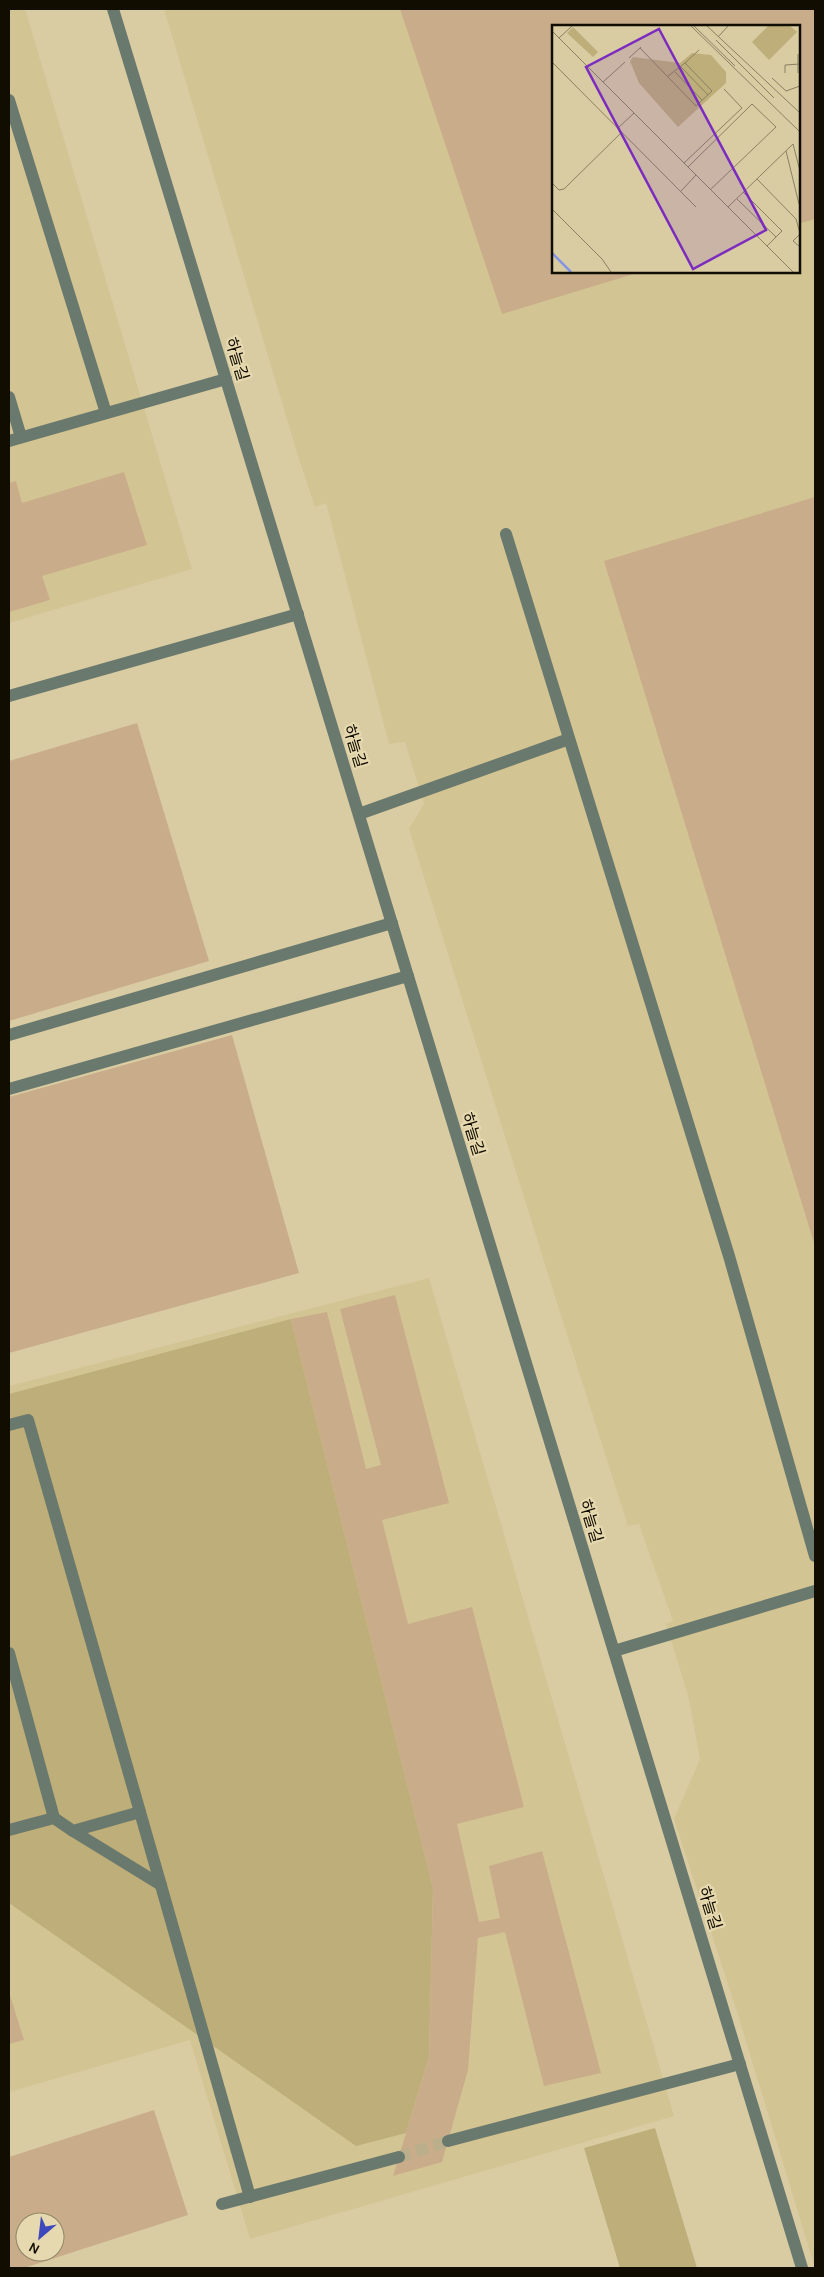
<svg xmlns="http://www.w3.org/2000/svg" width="824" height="2277" viewBox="0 0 824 2277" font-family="Karla,'Noto Sans KR',sans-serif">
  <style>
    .built { fill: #d3c493; fill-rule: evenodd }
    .green { fill: #beae79 }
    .building { fill: #c9ad8a; fill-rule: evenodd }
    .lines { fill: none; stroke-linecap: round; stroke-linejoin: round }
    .minor-tunnel { stroke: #bbaf8b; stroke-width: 12; stroke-dasharray: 12 6; stroke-linecap: butt }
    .minor { stroke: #6a796d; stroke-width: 12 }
    .labels { text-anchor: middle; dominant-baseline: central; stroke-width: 4.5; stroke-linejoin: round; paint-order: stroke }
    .street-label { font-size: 16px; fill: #120d01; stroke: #e6d9af }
    .inset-river { fill: none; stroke: #8496e5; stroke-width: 2.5 }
    .inset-road { fill: none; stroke: #898062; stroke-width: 1 }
    .view { fill: #7b2cbf; fill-opacity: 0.15; stroke: #7b2cbf; stroke-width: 2.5 }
    .inset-edge { fill: none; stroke: #120d01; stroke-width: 2.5 }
  </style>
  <rect width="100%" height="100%" fill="#d9cca3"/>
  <g class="built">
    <path d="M9,9H25L192,569L9,623Z"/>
    <path d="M164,9H815V2268L738,2015L674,1819L700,1759L688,1695L666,1624L673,1621L639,1524L628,1526L558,1306L409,829L424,804L405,742L389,744L326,503L315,507L298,456ZM553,26H798V271H553Z"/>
    <path d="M429,1278L674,2116L250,2239L190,2040L9,2092V1386Z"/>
  </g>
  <g class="green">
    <path d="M291,1319L433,1888L429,2057L406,2133L356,2146L9,1903V1394Z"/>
    <path d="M655,2128L697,2268H620L584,2148Z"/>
  </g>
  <g class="building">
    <path d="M400,9H815V219L798,224V26H553V271L640,272L502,314Z"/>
    <path d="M124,472L147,545L42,576L50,600L9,612V483L16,481L22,503Z"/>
    <path d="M815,497V1246L604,561Z"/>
    <path d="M137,723L209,961L9,1021V761Z"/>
    <path d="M232,1035L299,1273L9,1353V1097Z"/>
    <path d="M395,1295L449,1503L382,1520L408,1624L472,1607L524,1807L457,1824L479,1922L500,1918L489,1866L542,1851L601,2073L544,2086L505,1932L478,1938L468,2070L442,2162L393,2176L429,2057L433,1888L291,1319L327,1312L366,1469L381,1465L340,1309Z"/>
    <path d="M9,1992L24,2040L9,2044Z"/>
    <path d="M154,2110L188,2215L24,2268H9V2157ZM25,2222H55V2252H25Z"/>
  </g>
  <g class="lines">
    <path class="minor-tunnel" d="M399,2157L448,2141"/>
    <g class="minor">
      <path d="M113,9L802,2268"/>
      <path d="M9,100L106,413"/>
      <path d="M9,397L21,437"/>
      <path d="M9,441L226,379"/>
      <path d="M506,534L729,1256L815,1556"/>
      <path d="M9,696L298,614"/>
      <path d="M359,814L569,739"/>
      <path d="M9,1035L392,923"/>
      <path d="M9,1089L408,976"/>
      <path d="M9,1425L28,1420L250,2197"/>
      <path d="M614,1651L815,1591"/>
      <path d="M9,1653L54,1818"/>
      <path d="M9,1830L54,1818L73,1831L140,1812"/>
      <path d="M73,1831L161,1885"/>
      <path d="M448,2141L740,2064"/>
      <path d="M222,2204L399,2157"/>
    </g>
  </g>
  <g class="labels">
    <g class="street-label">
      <text transform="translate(237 359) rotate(73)">하늘길</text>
      <text transform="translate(355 746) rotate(73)">하늘길</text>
      <text transform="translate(473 1134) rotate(73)">하늘길</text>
      <text transform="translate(591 1521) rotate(73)">하늘길</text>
      <text transform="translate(710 1908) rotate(73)">하늘길</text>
    </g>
  </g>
  <g transform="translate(552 25)">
    <rect width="248" height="248" fill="#d9cca3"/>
    <path d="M217,0H237L245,7L217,35L200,17ZM21,2L46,27L41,32L15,8ZM140,28L159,30L174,47V58L126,102L87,58L78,36L81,32L128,38Z" fill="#beae79"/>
    <path class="inset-river" d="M0,228L19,247"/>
    <path class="inset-road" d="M138,0L248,107M141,0L183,41M154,0L248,88M0,6L241,247M166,12L177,0M7,13L20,1M164,15L222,73M88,23L144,81L160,66L133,38L116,51M246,29V48M77,33L89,22M0,37L144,182M133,38L147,25M129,42L156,70M123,47L150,75M233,48V40L248,39M220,53L234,66L248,61M51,57L73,37M66,103L82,88M241,119L248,146M234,126L247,179M132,138L190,83L172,64M136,142L200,79L224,102L158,165M205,154L244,194L248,208M0,158L7,165L12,164L70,107M129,166L144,150M191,167L230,206L215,221M185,174L224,212M176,182L241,119M0,184L50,234L59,247M248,209L241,216L248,222"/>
    <path class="view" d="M107,4L214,205L141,244L34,42Z"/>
    <rect width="248" height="248" class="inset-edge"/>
  </g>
  <rect width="824" height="2277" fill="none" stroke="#120d01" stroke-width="20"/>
  <g transform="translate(40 2237) rotate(208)"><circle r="24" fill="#e6d9af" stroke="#918769"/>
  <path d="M0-4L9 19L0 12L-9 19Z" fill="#3d48bc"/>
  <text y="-8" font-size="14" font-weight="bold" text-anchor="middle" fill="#120d01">N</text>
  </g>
</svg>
